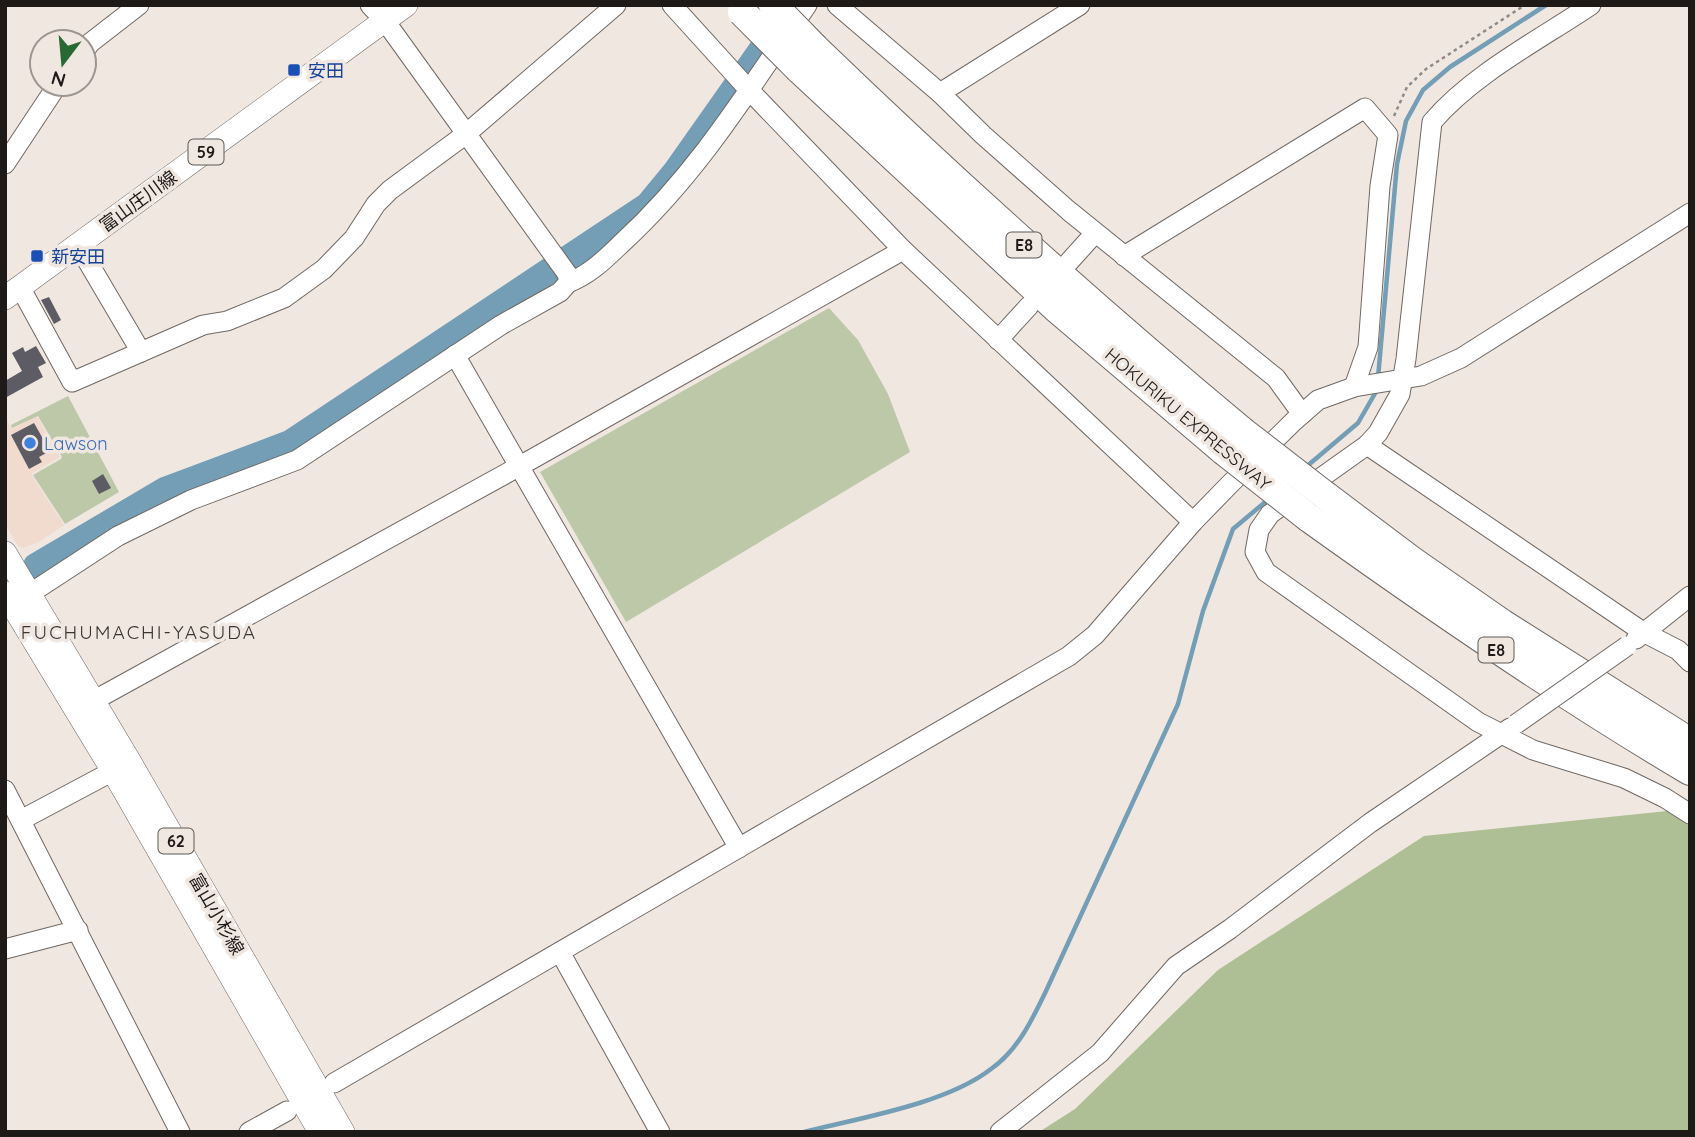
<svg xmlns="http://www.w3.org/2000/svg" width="1695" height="1137" viewBox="0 0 1695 1137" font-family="Quicksand,'Noto Sans JP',sans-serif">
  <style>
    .commercial { fill: #f1dbce }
    .green { fill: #bcc8a7 }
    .forest { fill: #aebe95 }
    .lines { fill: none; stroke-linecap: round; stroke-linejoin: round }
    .stream { stroke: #739eb6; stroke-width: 4.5 }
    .river { stroke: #739eb6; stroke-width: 26 }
    .building { fill: #5d5c64 }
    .minor-casing { stroke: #706863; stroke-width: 21 }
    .major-casing { stroke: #706863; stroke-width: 24 }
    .highway-casing { stroke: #706863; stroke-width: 30 }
    .path { stroke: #908a86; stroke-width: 2.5; stroke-dasharray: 3.5 3.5; stroke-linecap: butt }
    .minor { stroke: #fff; stroke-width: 19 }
    .major { stroke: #fff; stroke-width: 23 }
    .highway { stroke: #fff; stroke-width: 28 }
    .minor-bridge-casing { stroke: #706863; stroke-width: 21; stroke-linecap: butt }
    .highway-bridge-casing { stroke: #706863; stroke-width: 30; stroke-linecap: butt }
    .minor-bridge { stroke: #fff; stroke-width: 19 }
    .highway-bridge { stroke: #fff; stroke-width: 28 }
    .transit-dot { fill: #1a4fb4; stroke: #f0e7e1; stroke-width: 2.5 }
    .shop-dot { fill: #3f7fe0; stroke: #f0e7e1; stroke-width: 2.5 }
    .labels { text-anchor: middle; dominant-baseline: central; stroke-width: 7; stroke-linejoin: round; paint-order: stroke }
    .shield { fill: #f0e7e1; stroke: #5c5854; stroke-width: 2 }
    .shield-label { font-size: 16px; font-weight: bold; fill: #1d1a18 }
    .transit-label { font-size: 18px; fill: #164399; stroke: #f0e7e1; text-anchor: start }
    .street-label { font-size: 18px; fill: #1d1a18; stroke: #f0e7e1 }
    .shop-label { font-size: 18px; fill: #366cbe; stroke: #f0e7e1; text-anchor: start }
    .neighbourhood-label { font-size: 19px; letter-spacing: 2px; fill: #3c3530; stroke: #f0e7e1 }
  </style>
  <rect width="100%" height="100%" fill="#f0e7e1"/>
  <path class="commercial" d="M37,416L60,457L31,474L64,525L39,542L23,548L18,546L5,524V417L12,429Z"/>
  <g class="green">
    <path d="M829,308L858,340L888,394L910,452L626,622L540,472Z"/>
    <path d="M68,396L119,492L65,524L33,475L61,459L62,457L38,416L12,428L11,425Z"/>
  </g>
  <path class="forest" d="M1690,807V1132H1039L1075,1109L1218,970L1424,836L1687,809Z"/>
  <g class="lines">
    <g class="stream">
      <path d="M1378,378L1397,164L1406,121L1423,90L1450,67L1546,5"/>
      <path d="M1306,467L1358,423L1377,390"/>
      <path d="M804,1132C859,1118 946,1104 991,1069C1018,1050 1032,1020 1046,991L1178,704L1203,611L1233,529L1270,498"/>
    </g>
    <path class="river" d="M36,566L165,490L290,443L648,205L676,171L793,5"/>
  </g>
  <g class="building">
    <path d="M49,297L61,320L54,324L41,300Z"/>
    <path d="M36,346L46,363L38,367L43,377L5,398V381L22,371L12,353L23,347L25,352Z"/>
    <path d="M34,423L50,451L39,457L42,462L29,469L11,435Z"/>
    <path d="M103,474L111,488L99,494L92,481Z"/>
  </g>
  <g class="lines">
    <defs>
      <g id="minor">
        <path d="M672,5L750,91L903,250L1193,522"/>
        <path d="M837,5L940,93L983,135L1069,211L1276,378L1302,414"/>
        <path d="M1591,5C1539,40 1473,74 1432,122L1406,359L1400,394L1378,433L1367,445L1270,514L1259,530L1255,552L1266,572L1478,722L1533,750L1624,778L1665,798L1690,814"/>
        <path d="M84,52L90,43L139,5"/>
        <path d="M940,93L1080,5"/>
        <path d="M5,164L58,84"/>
        <path d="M78,245L141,352L203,325L227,321L284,298L324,269L354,238L376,204L390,190L466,134L616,5"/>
        <path d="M1124,256L1365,108L1388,135L1380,186L1368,347L1354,387"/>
        <path d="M1068,263L1095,233"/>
        <path d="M568,283C591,274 606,258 623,242C699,172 749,89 807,5"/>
        <path d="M20,287L72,382L141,352"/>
        <path d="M998,340L1029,306"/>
        <path d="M455,355L739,848"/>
        <path d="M1367,445L1643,632L1678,650L1690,662"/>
        <path d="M17,602L118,536L191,500L297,460L501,325L560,292L568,283V275L385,21L370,5"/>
        <path d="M1636,639L1690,596"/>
        <path d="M93,701L518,467L903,250"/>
        <path d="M5,790L180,1132"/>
        <path d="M21,820L113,771"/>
        <path d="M5,949L78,930"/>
        <path d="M560,952L660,1132"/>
        <path d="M334,1083L1069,656L1095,635L1193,522L1231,483L1294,421L1318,400L1354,387L1421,376L1461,358L1690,213"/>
        <path d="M249,1132L287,1111"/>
        <path d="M1000,1132L1100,1053L1176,966L1230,929L1370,823L1510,728"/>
      </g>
      <g id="major">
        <path d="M5,298L406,5"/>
        <path d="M5,553L131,764L343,1132"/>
        <path d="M5,593L113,771L320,1132"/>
      </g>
      <g id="highway">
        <path d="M815,48C953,181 1095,309 1242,431"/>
        <path d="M799,69L1056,308L1224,451"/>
        <path d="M1326,496L1411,560L1503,624L1690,742"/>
        <path d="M1309,518C1433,607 1558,693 1690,771"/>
      </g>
    </defs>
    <use href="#minor" class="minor-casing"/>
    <use href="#major" class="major-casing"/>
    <use href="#highway" class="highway-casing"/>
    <path class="path" d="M1394,116L1407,87L1426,69L1525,5"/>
    <use href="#minor" class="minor"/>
    <use href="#major" class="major"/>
    <use href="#highway" class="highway"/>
    <defs>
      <path id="minor-bridge" d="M1516,724L1627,646"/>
      <g id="highway-bridge">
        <path d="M773,5L815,48"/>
        <path d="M742,12L799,69"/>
        <path d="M1242,431L1326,496"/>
        <path d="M1224,451L1309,518"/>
      </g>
    </defs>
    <use href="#minor-bridge" class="minor-bridge-casing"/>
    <use href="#highway-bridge" class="highway-bridge-casing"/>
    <use href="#minor-bridge" class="minor-bridge"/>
    <use href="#highway-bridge" class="highway-bridge"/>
  </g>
  <g class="transit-dot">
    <rect x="287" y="63" width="14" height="14" rx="3.5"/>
    <rect x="30" y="249" width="14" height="14" rx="3.5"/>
  </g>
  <circle class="shop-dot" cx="30" cy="443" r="7"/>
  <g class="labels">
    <g class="shield">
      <rect x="188.5" y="139.5" width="35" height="25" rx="5"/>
      <rect x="1006.5" y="232.5" width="35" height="25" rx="5"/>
      <rect x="1478.5" y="637.5" width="35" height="25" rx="5"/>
      <rect x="158.5" y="828.5" width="35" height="25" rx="5"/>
    </g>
    <g class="shield-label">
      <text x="206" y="152">59</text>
      <text x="1024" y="245">E8</text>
      <text x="1496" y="650">E8</text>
      <text x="176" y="841">62</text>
    </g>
    <g class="transit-label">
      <text x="308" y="70">安田</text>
      <text x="51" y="256">新安田</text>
    </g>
    <g class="street-label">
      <text transform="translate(138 201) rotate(-36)">富山庄川線</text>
      <text transform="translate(1188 419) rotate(40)">HOKURIKU EXPRESSWAY</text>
      <text transform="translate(217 914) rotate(60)">富山小杉線</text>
    </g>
    <g class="shop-label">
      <text x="44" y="443">Lawson</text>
    </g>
    <g class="neighbourhood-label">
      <text x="139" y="632">FUCHUMACHI-YASUDA</text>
    </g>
  </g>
  <rect width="1695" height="1137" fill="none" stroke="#1d1a18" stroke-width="14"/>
  <g transform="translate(63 63) rotate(196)"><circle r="33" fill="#f0e7e1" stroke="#9c9591" stroke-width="2"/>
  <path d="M0-5L12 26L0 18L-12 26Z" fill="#286832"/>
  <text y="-10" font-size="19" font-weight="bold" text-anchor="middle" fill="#1d1a18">N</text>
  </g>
</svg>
